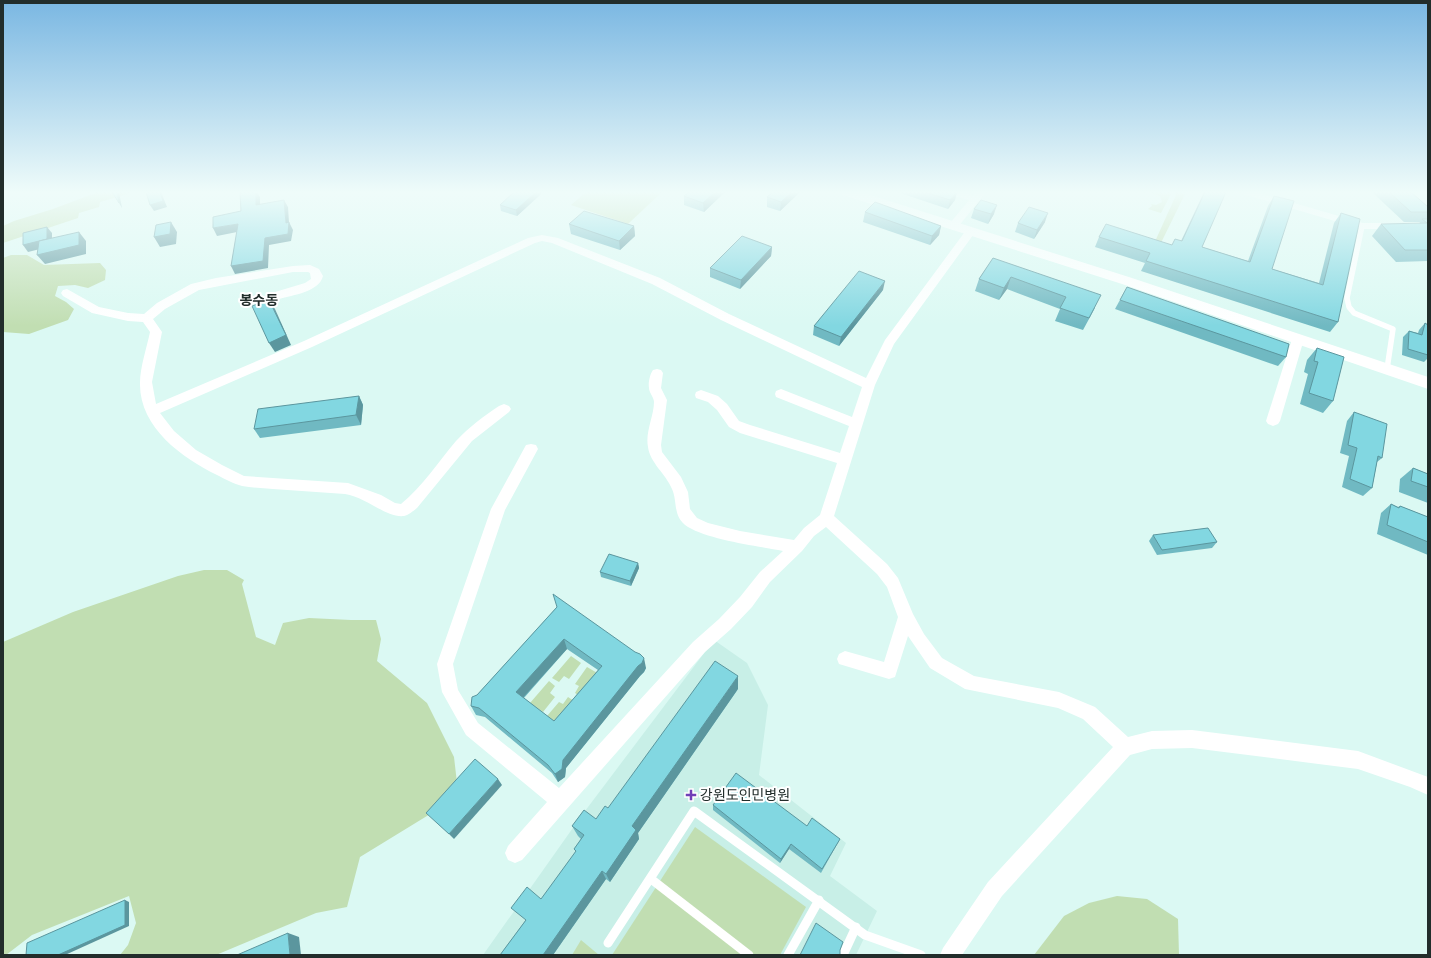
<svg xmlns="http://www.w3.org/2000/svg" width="1431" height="958" viewBox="0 0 1431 958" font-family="'Varela Round','Noto Sans KR',sans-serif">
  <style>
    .built { fill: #c8efe7 }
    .green { fill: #c1deb2 }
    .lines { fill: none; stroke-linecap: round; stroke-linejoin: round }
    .service-far1 { stroke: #fff; stroke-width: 5.5 }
    .service { stroke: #fff; stroke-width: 9 }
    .minor { fill: #fff; fill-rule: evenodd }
    .secondary { fill: #fff; fill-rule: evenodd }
    .wall { fill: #70b9c2; fill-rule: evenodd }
    .shaded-wall { fill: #5b969e }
    .building { fill: #82d7e1; stroke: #5b969e; fill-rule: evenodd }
    .poi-dot { fill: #6f3fb7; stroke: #fff; stroke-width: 1.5 }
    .labels { text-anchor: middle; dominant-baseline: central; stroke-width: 4; stroke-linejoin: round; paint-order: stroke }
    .quarter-label { font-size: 14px; font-weight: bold; fill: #222d2b; stroke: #fff }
    .near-poi-label { font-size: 14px; fill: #222d2b; stroke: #fff; text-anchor: start }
  </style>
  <rect width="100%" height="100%" fill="#dbf9f3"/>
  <path class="built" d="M714,640L747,663L768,705L759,775L846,843L830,876L877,911L856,955H483L582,815Z"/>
  <g class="green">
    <path d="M98,192H134L100,202L99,207L79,213L78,218L3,243V226L14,221L53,209Z"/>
    <path d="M586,192H662L628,224L571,205Z"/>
    <path d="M1150,192H1167L1171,194L1161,213L1148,209L1152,206L1151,204L1156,205L1162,202L1160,196Z"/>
    <path d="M1174,192H1181L1185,194L1157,251L1153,246L1176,195Z"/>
    <path d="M11,255H27L44,265L100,263L106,270L105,280L88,288L75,285L58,286L55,296L66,302L74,309L68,320L29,334L3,332V258Z"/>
    <path d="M204,570H227L244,580L242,584L256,637L275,645L283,623L309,618L351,620H376L381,639L377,661L427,703L454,757L457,783L440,808L360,857L347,907L316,913L216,955H120L128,945L136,923L129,896L32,935L6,955H3V642L73,612L178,576Z"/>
    <path d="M571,656L581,663L569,679L564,676L559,682L552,678Z"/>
    <path d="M587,667L599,674L581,697L575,693L579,686L575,684Z"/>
    <path d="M549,681L555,686L550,693L555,697L543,712L530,703Z"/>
    <path d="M568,697L577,703L559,725L547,716L559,702L563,704Z"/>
    <path d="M695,827L806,907L780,955H612Z"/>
    <path d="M1117,896L1147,899L1178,919L1179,955H1034L1064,916L1089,903Z"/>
    <path d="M581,940L599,955H572Z"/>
  </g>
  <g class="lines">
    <g class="service-far1">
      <path d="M952,192L975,199"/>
      <path d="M1362,226L1347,298L1349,307L1354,313L1393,329L1387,369"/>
    </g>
    <g class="service">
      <path d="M651,879L749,955"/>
      <path d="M608,943L694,811L865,935L921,955"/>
      <path d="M788,955L819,900"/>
      <path d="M843,955L856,927"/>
    </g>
    <g class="minor">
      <path d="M976,192H986L958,227H950L949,225L950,223Z"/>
      <path d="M1242,192H1256L1363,223H1428V229H1362L1243,194Z"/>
      <path d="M971,228L976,231L894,344L875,385L834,516L887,564L898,578L913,614L924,634L942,658L974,676L1059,692L1095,707L1128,737L1152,731L1192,730L1358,751L1428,777V795L1410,787L1358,769L1192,748L1152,749L1130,755L1002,896L962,955H940L943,948L988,882L1113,747L1083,719L1058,708L965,689L930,668L908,636L895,677L889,679L839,664L837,659L839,654L845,651L884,662L898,617L887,587L877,574L826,527L814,536L802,551L770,582L752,607L731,629L705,652L522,860L515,863L508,860L505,853L508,846L547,802L466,735L442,692L437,664L491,509L526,445L531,444L536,445L538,449L505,510L453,664L458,690L478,723L559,788L693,642L719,619L740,597L760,572L783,551C757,546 710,540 688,527C672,517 678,502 672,489C666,474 650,463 648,447C645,432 654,416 654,402C654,397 649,393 649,388C648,383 650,374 653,370L657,369L661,370L663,373L661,388L667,400L661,445L662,452L681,477L688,492L690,509L697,518L708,523L740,531L794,540L804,528L820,515L837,463L740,433L729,427L717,410L708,402L696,398L695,395L696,392L701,390L718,396L727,404L739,421L750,425L840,453L849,426L776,397L775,394L776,391L781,389L852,417L862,387L721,320L652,284L552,243L542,241L535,243L312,347L160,413L174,431L196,450L222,465L244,476L348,483L381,495L395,503L401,504C423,486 438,462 456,441C469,427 484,416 499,406L504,404L509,406L511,409L509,412L472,441L417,508C413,511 409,515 404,516C386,518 366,497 345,494C321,492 297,491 273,489C263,488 252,488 242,486C234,484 225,479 217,475C182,458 139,427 140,383C140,367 147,347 150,332L143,322L128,321L92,313L63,296L61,293L63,290L67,289L99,307L128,313L144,314L157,303L191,284L216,278L293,266L310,265L319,269L323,276C319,292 293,295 279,299L275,298L273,295L275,292L305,283L311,279L310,273L308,272H293L199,290L165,309L153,319L162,332L152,382L156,404L304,341L528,238L542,235L558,238L660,278L729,314L866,378L885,340L967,229Z"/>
      <path d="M1298,335L1302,336L1304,339L1280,421L1278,424L1273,426L1268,424L1266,421L1292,339L1294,336Z"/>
    </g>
    <path class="secondary" d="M841,192H861L1132,278L1428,377V389L1122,284L843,195Z"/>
  </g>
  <g class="wall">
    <path d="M689,192H725L704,212L684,205V196Z"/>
    <path d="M773,192H800L780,211L767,207V197Z"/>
    <path d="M900,192H957L955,200L948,209L900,193Z"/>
    <path d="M1204,192H1226L1202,247L1248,261L1268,206L1274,196L1272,269L1319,283L1334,223L1341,213L1338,322L1330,332L1141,271L1145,263L1095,247L1099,237L1172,245L1175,239L1181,241Z"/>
    <path d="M1372,192H1411L1428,207V261L1396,262L1372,236L1381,224H1419L1420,222H1404Z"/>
    <path d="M541,194L517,216L501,211L500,205Z"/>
    <path d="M974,209L994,214L988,224L971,218Z"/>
    <path d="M865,212L941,226L939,235L930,245L863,222Z"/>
    <path d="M1045,222L1034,239L1015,232L1018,223Z"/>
    <path d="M569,224L634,226L635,236L620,250L571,234Z"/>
    <path d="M772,247L771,256L740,289L710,277V268Z"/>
    <path d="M993,258L1095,308L1083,330L1055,321L1060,309L1007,289L999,300L975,291L979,279Z"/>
    <path d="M1127,287L1286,357L1278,366L1115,309Z"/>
    <path d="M883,290L839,346L813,335L814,326Z"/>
    <path d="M1425,323L1428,325V358L1424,362L1402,355L1403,337L1409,331L1418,333L1419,330Z"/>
    <path d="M1317,348L1333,401L1323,413L1300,404L1308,374L1304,372L1307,360Z"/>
    <path d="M359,396L363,405L361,425L260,438L254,429Z"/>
    <path d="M1354,412L1382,458L1377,462L1372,488L1363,496L1342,487L1349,456L1340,453L1347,421Z"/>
    <path d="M1413,468L1428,474V503L1399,492L1400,479Z"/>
    <path d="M1391,504L1398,507L1400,506L1428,517V555L1377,534L1381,513Z"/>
    <path d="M1153,535L1217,542L1212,548L1157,555L1149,541Z"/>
    <path d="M638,563L639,568L631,586L601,577L600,572Z"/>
    <path d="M557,607L646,668L644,672L640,676L566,768L565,777L558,782L552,773L485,717L476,715L471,706L477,695ZM567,649L598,670L554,721L524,698Z"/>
    <path d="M738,689L638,833L639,839L610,882L606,879L553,955H500L576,852L574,849L581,839L578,836L572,826L596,819Z"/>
    <path d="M713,805L807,826L840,839L821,873L789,849L780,863L713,810Z"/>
  </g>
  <g class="shaded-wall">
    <path d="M117,192H119L122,208L119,203Z"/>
    <path d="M160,192H161L167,207L154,211L150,205Z"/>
    <path d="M256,192H257L260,197V212L256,205Z"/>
    <path d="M536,192H540L541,194L517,216L516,210Z"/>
    <path d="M715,192H725L704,212L703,203Z"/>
    <path d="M792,192H800L780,211L781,202Z"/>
    <path d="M957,192L955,200L948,209L950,200Z"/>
    <path d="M284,200L288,207L289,223V222L293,230L291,241L269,245L268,268L235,274L231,266L265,238L286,223Z"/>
    <path d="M997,205L994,214L988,224L991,214Z"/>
    <path d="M1048,213L1045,222L1034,239L1037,230Z"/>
    <path d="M171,222L177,232L176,244L160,247L154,237Z"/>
    <path d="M238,224L242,231L217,236L213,228Z"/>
    <path d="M634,226L635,236L620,250L619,241Z"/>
    <path d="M941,226L939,235L930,245L932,236Z"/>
    <path d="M47,227L52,233V246L28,252L23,245Z"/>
    <path d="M79,232L86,241V254L45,264L37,255Z"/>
    <path d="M772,247L771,256L740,289L741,280Z"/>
    <path d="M1011,277L1007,289L999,300L1004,288Z"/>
    <path d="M885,281L883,290L839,346L841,337Z"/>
    <path d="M269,300L275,309L291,345L275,352L269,343Z"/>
    <path d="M359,396L363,405L361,425L356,415Z"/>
    <path d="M638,563L639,568L631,586L630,581Z"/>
    <path d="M564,639L567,649L520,701L516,692Z"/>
    <path d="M644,658L646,668L644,672L640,676L566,768L565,777L558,782L555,774L563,760Z"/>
    <path d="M738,676V689L638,833L639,839L610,882L606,874L632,826Z"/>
    <path d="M498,779L502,785L454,839L449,834Z"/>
    <path d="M791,844L789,849L780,863L781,859Z"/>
    <path d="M602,871L606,879L553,955H543Z"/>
    <path d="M125,900L129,902V926L65,955H58Z"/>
    <path d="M288,933L299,937L301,955H290Z"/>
  </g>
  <g class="building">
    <path d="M112,192H117L119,203Z"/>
    <path d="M146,192H160L163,201L150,205Z"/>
    <path d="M247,192H256V205L284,200L286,223L289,222L288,234L265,238L263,261L231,266L238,224L213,228V217L241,211L240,193Z"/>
    <path d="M514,192H536L516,210L500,205Z"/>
    <path d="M689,192H715L703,203L684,196Z"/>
    <path d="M773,192H792L781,202L767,197Z"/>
    <path d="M925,192H957L950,200Z"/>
    <path d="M1205,192H1226L1202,247L1250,262L1274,196L1294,201L1272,269L1323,285L1341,213L1360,219L1338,322L1146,261L1150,253L1099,237L1106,224L1172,245L1175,239L1182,241Z"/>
    <path d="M1389,192H1411L1428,207V212H1411Z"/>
    <path d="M981,200L997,205L991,214L974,209Z"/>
    <path d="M875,202L941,226L932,236L865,212Z"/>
    <path d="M1029,207L1048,213L1037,230L1018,223Z"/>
    <path d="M584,211L634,226L619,241L569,224Z"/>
    <path d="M1422,219H1428V250H1405L1381,224L1427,223Z"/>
    <path d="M171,222L170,234L154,237L156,225Z"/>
    <path d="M47,227V239L23,245V233Z"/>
    <path d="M79,232V245L37,255L39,241Z"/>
    <path d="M742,236L772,247L741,280L710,268Z"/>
    <path d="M993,258L1101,295L1089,318L1060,308L1066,297L1011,277L1004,288L979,279Z"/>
    <path d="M859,271L885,281L841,337L814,326Z"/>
    <path d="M1127,287L1289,344L1286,357L1120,300Z"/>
    <path d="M269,300L286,335L269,343L252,306Z"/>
    <path d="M1425,323L1428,325V355L1408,349L1409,331L1422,335Z"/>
    <path d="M1317,348L1344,357L1333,401L1309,393L1318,362L1314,361Z"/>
    <path d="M359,396L356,415L254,429L258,409Z"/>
    <path d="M1354,412L1387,424L1382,458L1378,456L1372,488L1350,479L1357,448L1348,445Z"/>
    <path d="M1413,468L1428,474V487L1411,481Z"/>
    <path d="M1391,504L1399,508L1400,506L1428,517V542L1387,525Z"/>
    <path d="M1208,528L1217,542L1162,550L1153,535Z"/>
    <path d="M609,554L638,563L630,581L600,572Z"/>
    <path d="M553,594L635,652L640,654L644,658L642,663L638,666L563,760L562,769L555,774L548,765L479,708L471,706L472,697L477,695L557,607ZM564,639L602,666L554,721L516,692Z"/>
    <path d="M715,661L738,676L632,826L636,830L606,874L602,871L543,955H500L526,920L511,908L527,887L541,899L576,851L574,849L584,835L572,826L584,810L596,819L605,806L608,808Z"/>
    <path d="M475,759L498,779L449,834L426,813Z"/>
    <path d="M736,773L807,826L812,818L840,839L822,869L791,844L781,859L713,805Z"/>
    <path d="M125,900V925L58,955H26L27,943Z"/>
    <path d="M816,923L843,942L840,950V955H800Z"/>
    <path d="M288,933L290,955H237Z"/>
  </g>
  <linearGradient id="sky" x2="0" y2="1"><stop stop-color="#7ab7e2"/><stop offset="0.59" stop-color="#effcfa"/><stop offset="1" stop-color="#effcfa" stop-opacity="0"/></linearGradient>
  <rect width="1431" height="326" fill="url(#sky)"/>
  <path class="poi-dot" d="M689 789h4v4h4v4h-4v4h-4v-4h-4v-4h4z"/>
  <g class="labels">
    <g class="quarter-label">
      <text x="259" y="300">봉수동</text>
    </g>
    <g class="near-poi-label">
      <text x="700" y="795">강원도인민병원</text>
    </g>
  </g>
  <rect width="1431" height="958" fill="none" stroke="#222d2b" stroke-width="8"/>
</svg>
